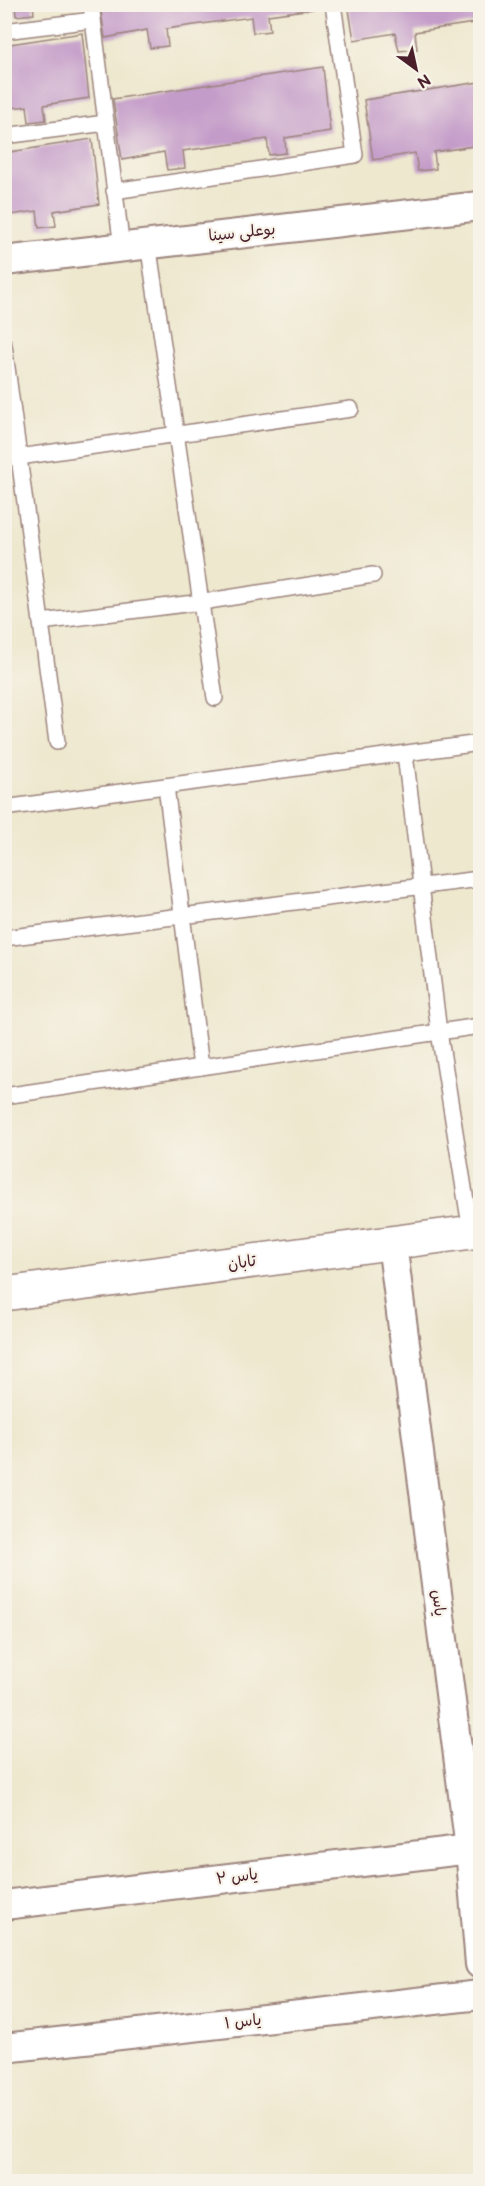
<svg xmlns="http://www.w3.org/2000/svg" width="485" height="2186" viewBox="0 0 485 2186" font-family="'Balsamiq Sans','Playpen Sans Arabic',sans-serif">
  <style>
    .building { fill: #c49cc9 }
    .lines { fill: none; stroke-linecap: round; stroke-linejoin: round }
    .service-casing { stroke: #9c847d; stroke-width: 18 }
    .minor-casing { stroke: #9c847d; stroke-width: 32 }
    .tertiary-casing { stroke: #9c847d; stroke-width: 36 }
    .service { stroke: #fff; stroke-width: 15 }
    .minor { stroke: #fff; stroke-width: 28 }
    .tertiary { stroke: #fff; stroke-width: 33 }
    .labels { text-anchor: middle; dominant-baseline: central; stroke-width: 4.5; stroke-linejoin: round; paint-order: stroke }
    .street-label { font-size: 16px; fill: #4a1f2b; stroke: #f7f3e8 }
  </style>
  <rect width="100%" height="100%" fill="#f7f3e8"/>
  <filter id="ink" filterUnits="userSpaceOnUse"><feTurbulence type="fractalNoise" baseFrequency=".0167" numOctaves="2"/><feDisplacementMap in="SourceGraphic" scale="12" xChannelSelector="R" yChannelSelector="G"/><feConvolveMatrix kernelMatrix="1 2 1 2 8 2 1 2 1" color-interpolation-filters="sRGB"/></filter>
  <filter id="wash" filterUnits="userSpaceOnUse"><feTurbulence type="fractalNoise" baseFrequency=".008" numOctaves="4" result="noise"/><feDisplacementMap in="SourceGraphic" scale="24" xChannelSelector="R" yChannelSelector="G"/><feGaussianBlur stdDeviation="1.35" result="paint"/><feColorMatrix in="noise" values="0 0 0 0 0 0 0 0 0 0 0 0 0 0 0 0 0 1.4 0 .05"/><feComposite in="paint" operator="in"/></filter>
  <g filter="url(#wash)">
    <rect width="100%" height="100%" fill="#eee8cf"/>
    <g id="blocks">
      <g class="building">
        <path d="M15,4H33L34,14L16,16Z"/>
        <path d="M100,4H313V9L268,15L270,31L253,33L251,17L166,29L168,46L150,48L147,30L105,38Z"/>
        <path d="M348,4H480V22L415,32L417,49L399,51L395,33L354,40Z"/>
        <path d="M82,33L89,98L44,105L46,120L29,122L27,106L4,109V45Z"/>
        <path d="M323,67L330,131L285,138L286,153L269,155L267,139L183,151L185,168L167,170L164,152L122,160L113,99Z"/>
        <path d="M480,82V145L434,152L436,169L418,171L415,153L373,160L364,100Z"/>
        <path d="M92,139L99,204L54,211L56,226L39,228L37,211L4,216V153Z"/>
      </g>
    </g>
  </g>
  <g filter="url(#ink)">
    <use href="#blocks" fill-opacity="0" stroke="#9c847d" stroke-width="1.5"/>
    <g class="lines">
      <defs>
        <g id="service">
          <path d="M91,4L122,248"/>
          <path d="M4,31L93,20"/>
          <path d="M4,136L106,123"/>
          <path d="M114,191L355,155L333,4"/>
          <path d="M148,243L215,698"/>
          <path d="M4,345L57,742"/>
          <path d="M19,457L351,409"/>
          <path d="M41,622L202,602L373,575"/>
          <path d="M405,754L439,1032L471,1232"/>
          <path d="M166,786L201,1067"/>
          <path d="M4,808L480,743"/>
          <path d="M4,938L480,879"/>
          <path d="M4,1096L480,1026"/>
        </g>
        <g id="minor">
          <path d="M4,261L480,206"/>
          <path d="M392,1243L470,1849L480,1964"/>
          <path d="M4,1905L470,1849"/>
          <path d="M4,2048L480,1995"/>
        </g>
        <path id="tertiary" d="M4,1294L480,1231"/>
      </defs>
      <use href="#service" class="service-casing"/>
      <use href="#minor" class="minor-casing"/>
      <use href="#tertiary" class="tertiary-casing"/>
      <use href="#service" class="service"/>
      <use href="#minor" class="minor"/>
      <use href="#tertiary" class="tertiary"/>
    </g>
  </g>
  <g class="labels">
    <g class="street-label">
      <text transform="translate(242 233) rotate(-6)">بوعلی سینا</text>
      <text transform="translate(242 1263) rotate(-8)">تابان</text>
      <text transform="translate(438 1603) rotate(83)">یاس</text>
      <text transform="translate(237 1877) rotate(-7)">یاس ۲</text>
      <text transform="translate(243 2022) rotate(-6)">یاس ۱</text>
    </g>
  </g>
  <rect width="485" height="2186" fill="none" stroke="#f7f3e8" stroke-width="24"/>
  <g transform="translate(416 69) rotate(147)" stroke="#f7f3e8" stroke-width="4.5" paint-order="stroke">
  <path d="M0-4.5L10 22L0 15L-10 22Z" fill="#4a1f2b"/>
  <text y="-9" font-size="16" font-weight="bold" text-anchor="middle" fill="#4a1f2b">N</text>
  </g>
</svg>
